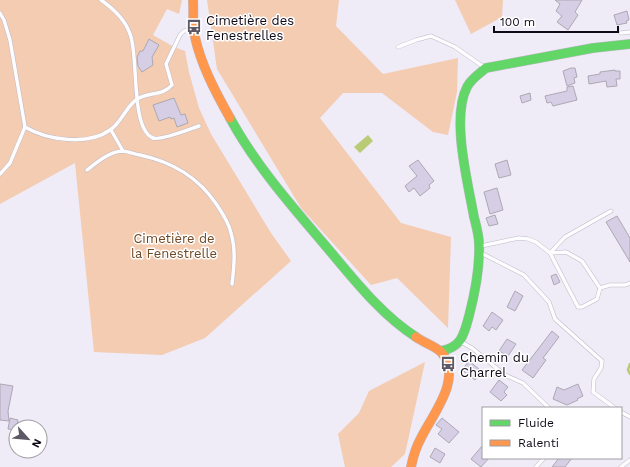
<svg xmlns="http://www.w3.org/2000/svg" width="630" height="467" viewBox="0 0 630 467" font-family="'Work Sans',sans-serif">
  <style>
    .green { fill: #f3ccb2 }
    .water { fill: #b9cc75 }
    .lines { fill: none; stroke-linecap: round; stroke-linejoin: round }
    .stream { stroke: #b9cc75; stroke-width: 2.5 }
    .building { fill: #d6cee4; stroke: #aca8b4 }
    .lane-casing { stroke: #bebac6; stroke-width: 4.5 }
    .fast-casing { stroke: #bebac6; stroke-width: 10 }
    .slow-casing { stroke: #bebac6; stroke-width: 10 }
    .lane { stroke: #fdfcfe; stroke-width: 3.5 }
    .fast { stroke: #63d668; stroke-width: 9 }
    .slow { stroke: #ff974d; stroke-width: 9 }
    .labels { text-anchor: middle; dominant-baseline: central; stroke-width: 3; stroke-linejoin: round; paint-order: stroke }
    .poi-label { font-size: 13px; fill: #0e0916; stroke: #fff; text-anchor: start }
    .park-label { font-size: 13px; fill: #704824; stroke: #fff }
  </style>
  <rect width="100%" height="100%" fill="#efebf7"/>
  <g class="green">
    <path d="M0,0H182L179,14L167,9L153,35L174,47L185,51L189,72L199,108L211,134L271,233L291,261L205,338L162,355L94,352L75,163L0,204Z"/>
    <path d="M207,0H339L336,26L383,74L458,58L457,92L448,135L433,132L382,93H343L320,118L401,223L451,237L448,328L397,278L371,285L301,208L217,69Z"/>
    <path d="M455,0H503L502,17L471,34Z"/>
    <path d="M425,362L405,454L391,467H345L338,434L359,413L369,391Z"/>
  </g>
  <path class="water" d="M368,135L373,141L360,153L354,147Z"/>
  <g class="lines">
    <path class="stream" d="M630,364L628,370L630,374"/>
  </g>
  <g class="building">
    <path d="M555,0H582L575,12L578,15L568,30L557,22L562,16L556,11L560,4Z"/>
    <path d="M627,11L629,20L626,21L627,23L617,25L614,15Z"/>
    <path d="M149,39L159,45L152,57L153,65L142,72L138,66L137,57L140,51H143Z"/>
    <path d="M571,68H575L577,77L574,78L575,83L567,86L563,71Z"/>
    <path d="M615,70V71H620V79H616L617,86L607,87L606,81L589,84L588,76L600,74V72Z"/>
    <path d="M573,86L577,100L553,106L551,102L547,103L545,96L567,91V87Z"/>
    <path d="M530,93L531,100L522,103L520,96Z"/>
    <path d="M174,98L181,115L185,114L188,123L177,127L174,118L171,119L170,117L159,121L153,105Z"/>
    <path d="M418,160L434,181L429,185L430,188L420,196L414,188L409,192L405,186L417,176L409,166Z"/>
    <path d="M507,160L511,175L499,178L495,164Z"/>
    <path d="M497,188L503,210L490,214L484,192Z"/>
    <path d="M495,215L498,224L489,226L486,218Z"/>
    <path d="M617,216L630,238V262L606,222Z"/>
    <path d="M556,274L560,282L554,285L551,276Z"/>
    <path d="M515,291L523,296L515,311L507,307Z"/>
    <path d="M492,312L503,320L496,330L492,327L489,331L483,326Z"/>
    <path d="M552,331L559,337L543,358L546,360L533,378L522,370Z"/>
    <path d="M507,339L516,344L508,356L499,351Z"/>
    <path d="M469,361L479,369L478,371L481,373L475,380L462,370Z"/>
    <path d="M499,380L508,387L504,392L507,395L501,401L490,392Z"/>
    <path d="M0,384L13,386L8,411L9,421L0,420Z"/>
    <path d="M578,384L583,396L577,399L578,400L567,405L553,399L557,387L564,390Z"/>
    <path d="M10,418L18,420L16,430L8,429Z"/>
    <path d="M442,418L459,432L449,443L438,434L442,429L436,425Z"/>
    <path d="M483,445V458H489L481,467L471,459Z"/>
    <path d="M435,448L445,454L440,463L430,457Z"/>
    <path d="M559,458H572L565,467H552Z"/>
  </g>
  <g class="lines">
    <defs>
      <g id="lane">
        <path d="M101,0C114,9 125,19 130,34C139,55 130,129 153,138C161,141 190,129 199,126"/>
        <path d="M0,13L4,20L10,40L25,127C47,140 88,146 110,130C121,123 126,107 136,100C146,92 163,96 172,85L166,64L180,35L184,31L193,30"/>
        <path d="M621,33L630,32"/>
        <path d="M398,47L416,40L431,36L455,47L485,68"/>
        <path d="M111,130L123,151"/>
        <path d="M87,170C97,162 109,152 122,151C127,151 134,154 140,155C173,162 198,177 217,205C223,214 229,223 231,233C236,250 234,267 232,284"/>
        <path d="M0,174L10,163L25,127"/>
        <path d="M481,246L519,238L528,239L536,242L550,253L578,307H582L597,299L600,288L610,285H625L630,283"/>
        <path d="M481,253L524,275L549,302L555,319L602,361L601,368L594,379L593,392L615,408"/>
        <path d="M550,253L565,237L611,211"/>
        <path d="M550,253L566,252L582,261L600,288"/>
        <path d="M461,342L472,348L505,375L523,383L549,408"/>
        <path d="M621,412L630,417"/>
        <path d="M536,467L544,458"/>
        <path d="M621,467L630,460"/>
      </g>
      <g id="fast">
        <path d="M230,118C255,164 290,204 324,244C352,277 380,314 416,337"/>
        <path d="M441,351C462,347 464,334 469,316C475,293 480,268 479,244C479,235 476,225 474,217C468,183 451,118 467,87C471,79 479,74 486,68L593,48L630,44"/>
      </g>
      <g id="slow">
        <path d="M193,0C194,12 192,25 195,37C201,65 216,93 230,118"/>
        <path d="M411,467C413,457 416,447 421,438C432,415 463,379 442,353C436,346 424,343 416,337"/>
      </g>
    </defs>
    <use href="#lane" class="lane-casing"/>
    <use href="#fast" class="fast-casing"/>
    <use href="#slow" class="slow-casing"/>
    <use href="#lane" class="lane"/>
    <use href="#fast" class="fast"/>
    <use href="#slow" class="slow"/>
  </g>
  <defs>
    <symbol id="bus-bare" viewBox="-9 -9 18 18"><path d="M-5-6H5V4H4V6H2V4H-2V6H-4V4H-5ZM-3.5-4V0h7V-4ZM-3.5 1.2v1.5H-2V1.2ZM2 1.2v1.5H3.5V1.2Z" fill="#5d5865" stroke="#fff" stroke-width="2.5" paint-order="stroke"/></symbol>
  </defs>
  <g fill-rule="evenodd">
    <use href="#bus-bare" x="183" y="16" width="22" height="22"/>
    <use href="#bus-bare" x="437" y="353" width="22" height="22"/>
  </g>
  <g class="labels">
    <g class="poi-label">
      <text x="206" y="20">Cimetière des<tspan x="206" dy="15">Fenestrelles</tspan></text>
      <text x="460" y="357">Chemin du<tspan x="460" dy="15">Charrel</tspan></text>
    </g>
    <g class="park-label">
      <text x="174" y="238">Cimetière de<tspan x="174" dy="15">la Fenestrelle</tspan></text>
    </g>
  </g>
  <rect x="482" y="407" width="140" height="52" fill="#ffffff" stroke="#9f9da2"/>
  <rect x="490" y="420" width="20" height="6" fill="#63d668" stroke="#9f9da2"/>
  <text x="518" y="427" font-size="12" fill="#0e0916">Fluide</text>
  <rect x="490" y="440" width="20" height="6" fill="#ff974d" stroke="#9f9da2"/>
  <text x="518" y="447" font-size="12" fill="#0e0916">Ralenti</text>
  <g transform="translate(28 439) rotate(117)"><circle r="19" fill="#ffffff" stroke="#9f9da2"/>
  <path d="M0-3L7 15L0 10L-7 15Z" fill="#5d5865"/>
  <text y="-6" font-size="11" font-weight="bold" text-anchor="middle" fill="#0e0916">N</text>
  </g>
  <path d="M494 26v6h124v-6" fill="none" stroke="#0e0916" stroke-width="2"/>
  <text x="500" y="26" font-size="12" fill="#0e0916" stroke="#ffffff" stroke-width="3" paint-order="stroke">100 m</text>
</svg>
